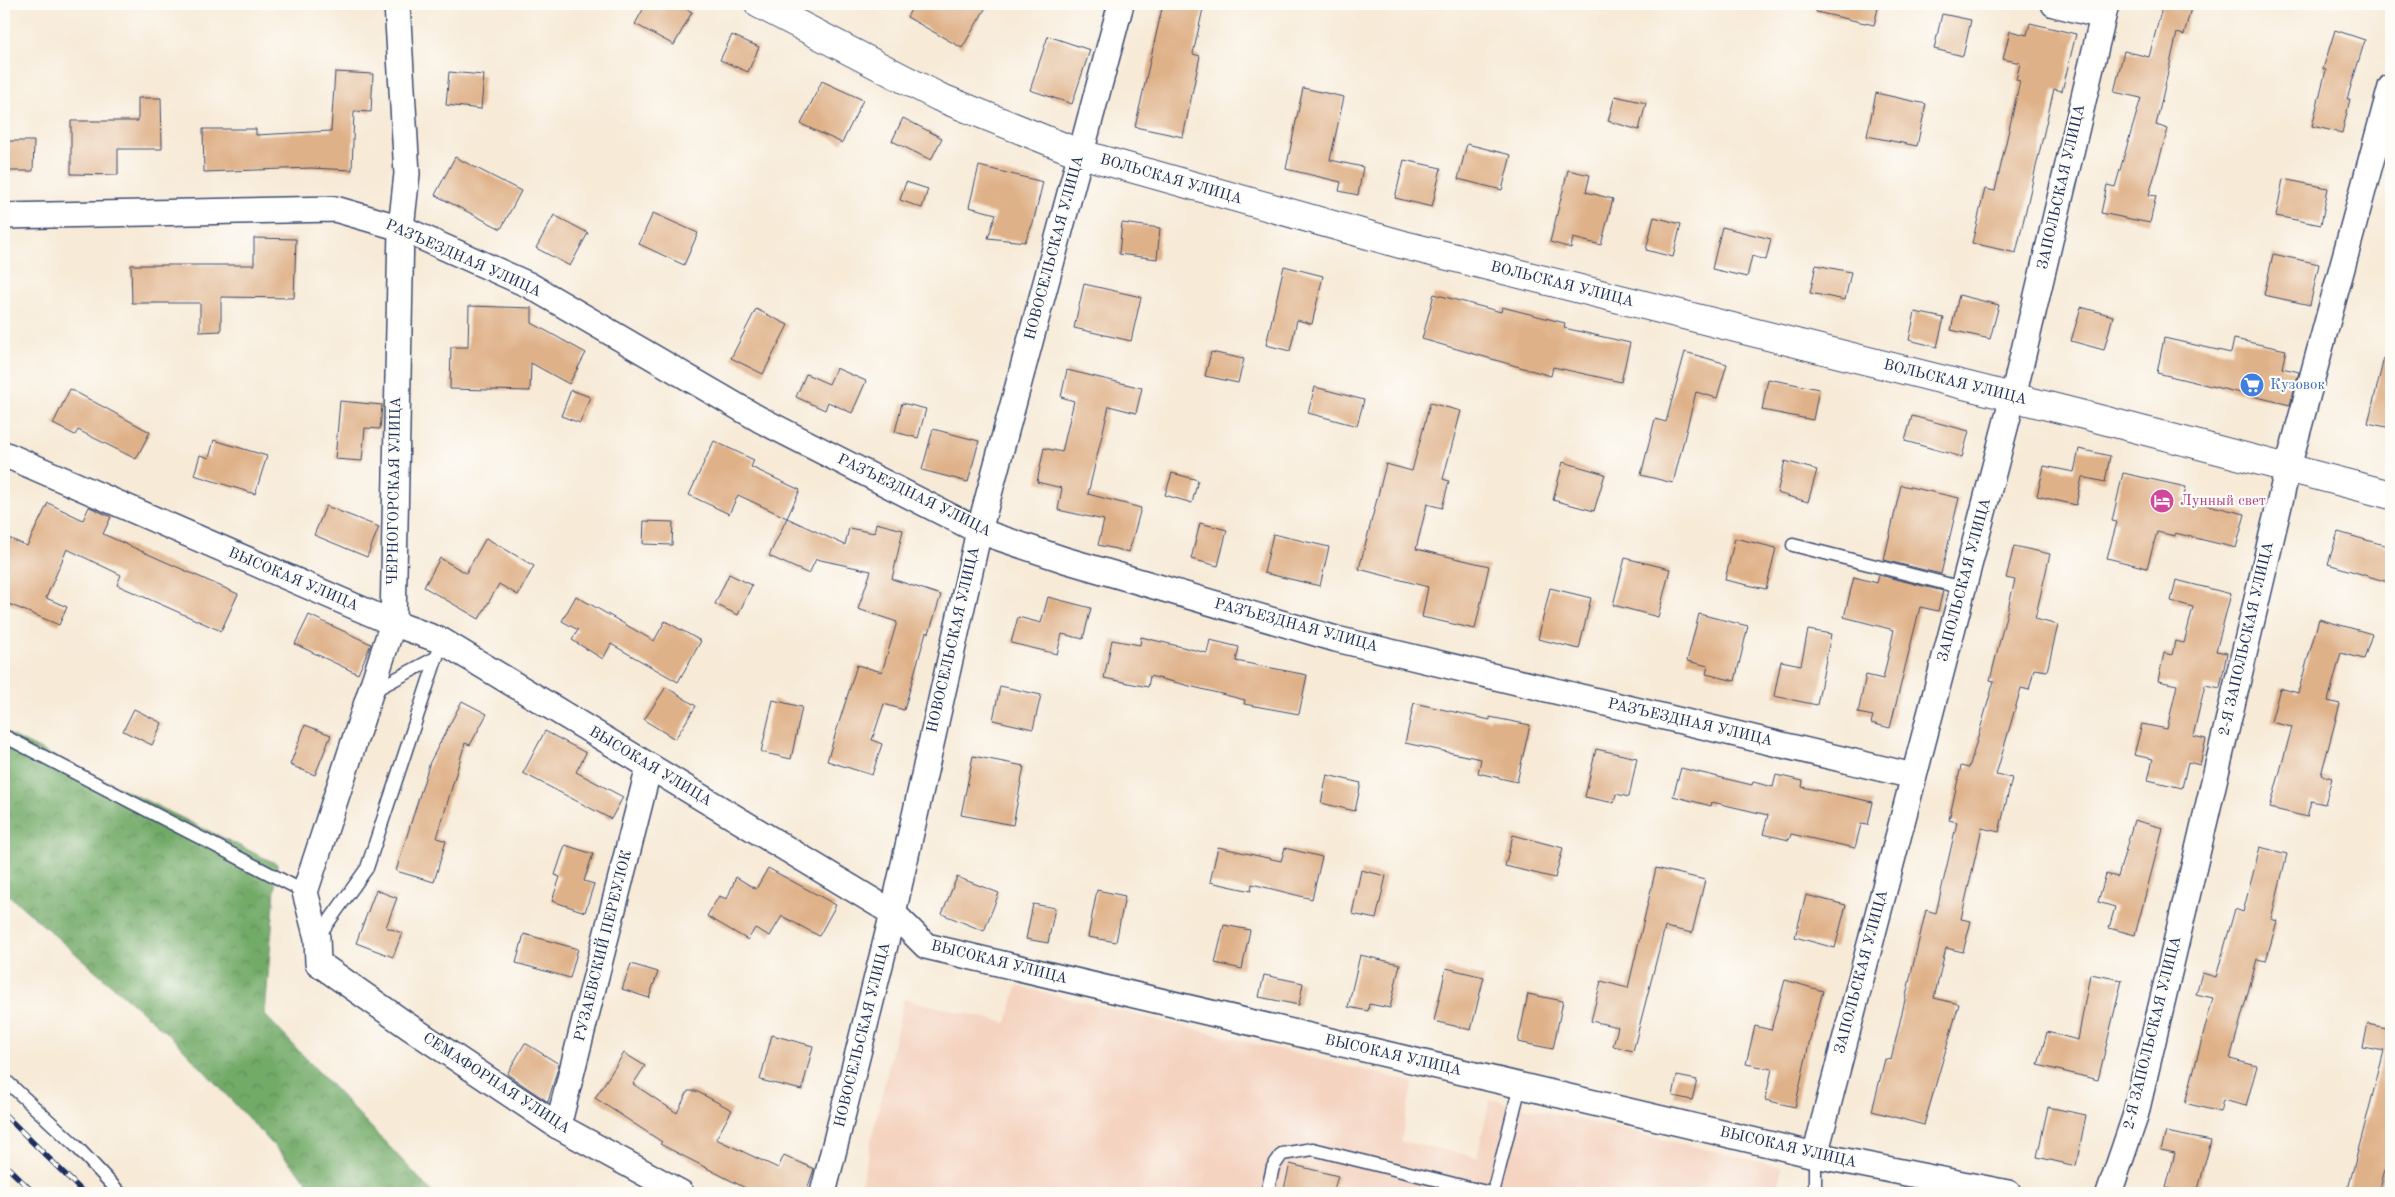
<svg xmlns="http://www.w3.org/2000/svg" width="2395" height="1197" viewBox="0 0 2395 1197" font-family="'Old Standard TT',serif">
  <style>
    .built { fill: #f4d3c0 }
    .forest { fill: url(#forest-crowns); stroke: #466c63 }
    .building { fill: #dfb188 }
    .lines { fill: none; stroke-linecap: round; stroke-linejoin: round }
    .lane-casing { stroke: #3c4b70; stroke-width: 15 }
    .street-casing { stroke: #3c4b70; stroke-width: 28 }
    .secondary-casing { stroke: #3c4b70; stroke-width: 30 }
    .lane { stroke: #fff; stroke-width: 12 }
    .street { stroke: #fff; stroke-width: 25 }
    .secondary { stroke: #fff; stroke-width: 28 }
    .rail-casing { stroke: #1b2f5e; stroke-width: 5.5 }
    .rail { stroke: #fdfcf7; stroke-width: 4; stroke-dasharray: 11; stroke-linecap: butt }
    .labels { text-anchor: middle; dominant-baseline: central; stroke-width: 4.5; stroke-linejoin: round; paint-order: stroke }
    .street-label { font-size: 15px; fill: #1b2f5e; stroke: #fdfcf7 }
    .shop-label { font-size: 15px; fill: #366cbe; stroke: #fdfcf7; text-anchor: start }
    .hotel-label { font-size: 15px; fill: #b23c85; stroke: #fdfcf7; text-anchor: start }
  </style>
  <defs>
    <pattern id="forest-crowns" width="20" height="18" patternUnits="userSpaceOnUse" patternTransform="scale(1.25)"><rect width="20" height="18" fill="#72aa68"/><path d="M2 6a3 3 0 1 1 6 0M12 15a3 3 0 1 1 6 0" fill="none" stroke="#5d8b59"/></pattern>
  </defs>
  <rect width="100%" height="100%" fill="#fdfcf7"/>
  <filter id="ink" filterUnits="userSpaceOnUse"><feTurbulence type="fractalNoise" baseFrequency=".02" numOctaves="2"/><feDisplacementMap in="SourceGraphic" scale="10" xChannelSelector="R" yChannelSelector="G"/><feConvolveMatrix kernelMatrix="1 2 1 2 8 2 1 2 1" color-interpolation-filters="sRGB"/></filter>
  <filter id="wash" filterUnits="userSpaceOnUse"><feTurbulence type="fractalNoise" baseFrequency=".0096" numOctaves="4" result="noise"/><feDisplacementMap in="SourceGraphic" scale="20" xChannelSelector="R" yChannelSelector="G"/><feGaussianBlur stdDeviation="1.12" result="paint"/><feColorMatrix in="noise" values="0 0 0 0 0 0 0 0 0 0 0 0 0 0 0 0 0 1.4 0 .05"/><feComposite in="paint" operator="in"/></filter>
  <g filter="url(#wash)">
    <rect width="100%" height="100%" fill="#f7ead7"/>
    <path class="built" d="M1017,986L1413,1082L1401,1141L1477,1157L1490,1099L1782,1167L1776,1193H859L904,999L1007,1023Z"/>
    <path class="forest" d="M4,732L277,864L265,1015L433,1193H318L178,1043L4,891Z"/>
    <g id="blocks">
      <g class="building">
        <path d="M646,4H676L692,12L674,45L635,24Z"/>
        <path d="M914,4H988L962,48L907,17Z"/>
        <path d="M1163,4H1204L1193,54L1200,56L1183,137L1135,127Z"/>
        <path d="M1817,4H1879L1874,25L1816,12Z"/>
        <path d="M2163,4H2192L2184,35L2177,33L2156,125L2168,129L2149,195L2156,196L2150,223L2101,213L2107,185L2115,187L2141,98L2114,92L2124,51L2149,57Z"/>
        <path d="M1942,14L1971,20L1963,56L1934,49Z"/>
        <path d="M2030,23L2076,34L2062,91L2054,89L2016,253L1972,243L1985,189L1995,191L2020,81L2016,80L2020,63L2003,59L2010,31L2027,35Z"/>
        <path d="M2335,30L2365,40L2347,99H2350L2342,133L2312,126L2326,70L2323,69Z"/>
        <path d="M732,35L759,47L748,72L720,60Z"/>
        <path d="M1048,36L1090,50L1072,104L1030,90Z"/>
        <path d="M335,72L373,74L371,112L354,111L352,170L311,168L204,172L203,129H256V135L331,131Z"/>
        <path d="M449,72L484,75L481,109L446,105Z"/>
        <path d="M822,81L863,100L842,143L801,124Z"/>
        <path d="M1303,88L1344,97L1330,160L1363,167L1358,195L1339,191L1341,182L1286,169Z"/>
        <path d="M1876,93L1926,104L1917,146L1867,136Z"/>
        <path d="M1615,96L1646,103L1639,130L1608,121Z"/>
        <path d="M138,98H161L162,149H118V175L71,174V121H138Z"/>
        <path d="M903,118L942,138L931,160L892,141Z"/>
        <path d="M4,141H34L33,171H4Z"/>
        <path d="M1467,144L1511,155L1502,190L1458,179Z"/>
        <path d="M455,157L521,191L501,229L435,195Z"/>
        <path d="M1404,160L1441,168L1432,207L1395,198Z"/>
        <path d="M979,166L1043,182L1033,223L1025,242L988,238L996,214L969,207Z"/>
        <path d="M1568,170L1590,175L1586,192L1613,199L1601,245L1573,238L1571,248L1550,242Z"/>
        <path d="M2283,179L2328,188L2321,225L2276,216Z"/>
        <path d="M906,182L928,189L922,208L900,200Z"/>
        <path d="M653,213L698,233L684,265L639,244Z"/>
        <path d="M554,215L588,233L570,266L536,248Z"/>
        <path d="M1654,217L1681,224L1673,257L1646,250Z"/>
        <path d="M1122,223L1160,228L1157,259L1119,254Z"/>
        <path d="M1722,227L1771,239L1766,260L1752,256L1747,277L1712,269Z"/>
        <path d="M254,238L296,239L294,298L221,297V331L200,332V303H132L131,265H254Z"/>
        <path d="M2273,254L2319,264L2310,305L2264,295Z"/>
        <path d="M1816,265L1851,272L1845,300L1810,293Z"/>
        <path d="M1284,266L1323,276L1312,324L1297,320L1290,351L1266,345Z"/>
        <path d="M1084,284L1141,297L1131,341L1074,328Z"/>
        <path d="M1434,294L1501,312L1502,307L1565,323L1564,328L1630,343L1621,382L1553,367L1551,376L1422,339Z"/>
        <path d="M1959,295L1999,305L1990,339L1951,330Z"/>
        <path d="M469,306L532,308V323L586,353L569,384L531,363L530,391L450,389L451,347H468Z"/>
        <path d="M2081,307L2113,316L2104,350L2071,341Z"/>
        <path d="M756,309L788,325L763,374L731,358Z"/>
        <path d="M1915,312L1944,318L1937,347L1909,340Z"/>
        <path d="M2164,338L2231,353L2234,339L2286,350L2282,368L2299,372L2290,405L2157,373Z"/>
        <path d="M1211,352L1244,359L1238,383L1205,376Z"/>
        <path d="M1685,352L1727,364L1717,398L1696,392L1673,483L1641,475L1655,419L1666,422Z"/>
        <path d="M2384,358L2391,359V428L2368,423Z"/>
        <path d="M836,368L866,381L852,413L828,402L825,410L796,397L806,374L829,384Z"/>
        <path d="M1067,370L1142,388L1136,413L1109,406L1088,494L1141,508L1129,552L1098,545L1104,520L1058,510L1062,488L1037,482L1044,448L1062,452L1074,401L1061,397Z"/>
        <path d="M1768,379L1819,389L1813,420L1762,410Z"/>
        <path d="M1315,387L1364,400L1357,426L1308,413Z"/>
        <path d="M70,389L150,432L136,459L78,430L75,435L53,424Z"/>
        <path d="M571,390L590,397L580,423L561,416Z"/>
        <path d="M340,401L382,405L380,429L365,428L362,461L335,459Z"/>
        <path d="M902,403L926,409L918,438L895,432Z"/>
        <path d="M1430,403L1461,411L1443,479L1449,481L1442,508L1427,504L1416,549L1489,566L1475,629L1422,617L1428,587L1359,569L1386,464L1412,471Z"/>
        <path d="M1912,416L1969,431L1962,457L1905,441Z"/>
        <path d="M933,429L979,441L968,482L922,470Z"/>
        <path d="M214,440L267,456L255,494L194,475L200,455L209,458Z"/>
        <path d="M714,441L754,460L751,467L800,490L787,518L738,495L729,514L689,495Z"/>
        <path d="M2079,449L2110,456L2105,482L2082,477L2076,505L2037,496L2044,466L2074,472Z"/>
        <path d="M1785,461L1817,470L1808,502L1777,493Z"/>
        <path d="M1563,462L1605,474L1594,511L1553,500Z"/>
        <path d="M1172,473L1198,480L1192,503L1165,495Z"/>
        <path d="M2123,473L2186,487L2183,499L2245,514L2236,548L2175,533V536L2157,532L2147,568L2107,558L2117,522L2112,521Z"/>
        <path d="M1901,485L1959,498L1941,574L1884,560Z"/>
        <path d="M48,503L83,520L89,507L94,509L111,517L103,534L238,594L221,631L117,585L121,575L67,549L46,598L67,607L59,625L4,602V536L27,546Z"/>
        <path d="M326,506L379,527L367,557L314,535Z"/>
        <path d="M787,518L845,545L849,528L874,533L876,523L903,530L892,579L941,595L929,633L926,632L904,710L884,704L872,740L882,744L872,775L827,761L857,665L882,672L897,622L858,609L871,571L816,559L809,574L769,556Z"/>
        <path d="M644,521L673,522L672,545L643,544Z"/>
        <path d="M1200,523L1227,530L1218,566L1191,559Z"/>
        <path d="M2338,532L2391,547V583L2328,564Z"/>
        <path d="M1273,534L1329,547L1320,586L1264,573Z"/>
        <path d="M486,538L534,566L518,595L499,584L479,619L424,587L440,558L466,573Z"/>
        <path d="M1735,538L1776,548L1766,589L1725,580Z"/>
        <path d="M2014,546L2050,554L2035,619L2058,625L2047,671L2034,669L2029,690L2021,688L1996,775L2012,778L1999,832L1982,828L1961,919L1971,921L1963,952L1946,948L1934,998L1959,1004L1924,1125L1872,1111L1885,1059L1891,1060L1926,910L1936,913L1957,822L1949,820L1961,766L1969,768L1994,681L1990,680L2015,580L2006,578Z"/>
        <path d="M1625,558L1670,569L1658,617L1613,605Z"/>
        <path d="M729,574L752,585L738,615L715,604Z"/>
        <path d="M1879,575L1943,591L1938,611L1920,607L1890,728L1871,723L1873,716L1858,713L1866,675L1883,679L1894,630L1844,617L1854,577L1877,583Z"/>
        <path d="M2176,580L2231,594L2216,651L2227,653L2220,688L2205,685L2193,736L2206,739L2200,765L2188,762L2182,788L2148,780L2153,759L2134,755L2142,724L2167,729L2177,685L2158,681L2164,653L2172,655L2175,641L2184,643L2193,607L2171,601Z"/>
        <path d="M1550,588L1591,598L1579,649L1538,639Z"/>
        <path d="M576,596L654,641L665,621L701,641L678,682L611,644L603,659L572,640L578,630L562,621Z"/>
        <path d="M1048,597L1091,608L1083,639L1062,634L1057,654L1011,643L1018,617L1041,623Z"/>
        <path d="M1699,614L1748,626L1735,681L1706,674L1708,666L1687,661Z"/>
        <path d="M309,615L371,644L358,674L295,644Z"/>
        <path d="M2319,619L2372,634L2364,659L2341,653L2328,701L2340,704L2321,775L2332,778L2325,804L2311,801L2307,817L2270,808L2292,727L2271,722L2280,688L2298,693Z"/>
        <path d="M1808,630L1831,634L1817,705L1774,696L1781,661L1801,665Z"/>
        <path d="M1141,637L1207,653L1210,640L1239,647L1236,661L1307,675L1299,714L1244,704L1245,700L1150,676L1148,687L1104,678L1112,640L1140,645Z"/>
        <path d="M1000,686L1041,695L1033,729L993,720Z"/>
        <path d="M666,687L696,706L675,739L644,720Z"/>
        <path d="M773,700L802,707L791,759L761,752Z"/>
        <path d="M462,701L487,714L470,745L465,743L437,838L446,841L434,882L396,871L430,762Z"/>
        <path d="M1414,703L1490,720V717L1530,725L1517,782L1478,773L1481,759L1405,743Z"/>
        <path d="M134,709L162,723L152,745L123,731Z"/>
        <path d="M305,725L331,735L315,775L290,765Z"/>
        <path d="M545,731L586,753L576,772L623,797L611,819L523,773Z"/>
        <path d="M1596,749L1637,758L1629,797L1616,794L1614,803L1585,797Z"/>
        <path d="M973,756L1024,766L1013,825L961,815Z"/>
        <path d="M1681,768L1752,785L1753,782L1773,787L1776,775L1803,781L1802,787L1873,802L1868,825L1861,824L1855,848L1791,834L1789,840L1763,834L1768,815L1712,802L1711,806L1673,796Z"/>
        <path d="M1327,775L1361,783L1355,811L1321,803Z"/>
        <path d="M2134,820L2163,828L2135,935L2109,928L2115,907L2098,902L2106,874L2118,877Z"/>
        <path d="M1513,835L1563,848L1555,878L1505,866Z"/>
        <path d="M565,845L593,854L584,881L594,884L585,912L552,901L560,877L555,875Z"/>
        <path d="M1218,847L1281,861L1285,848L1322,857L1312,899L1252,884L1251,891L1210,882Z"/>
        <path d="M2260,847L2287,854L2271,919L2277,921L2266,961L2257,959L2230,1059L2257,1066L2246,1106L2223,1100L2220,1112L2185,1103L2213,998L2196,994L2202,973L2216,977L2235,909L2243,912Z"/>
        <path d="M768,868L836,905L819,936L782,916L770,936L755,928L748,940L707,916L719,896L727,899L736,877L756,889Z"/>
        <path d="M1656,868L1705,880L1692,933L1665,927L1633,1051L1613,1046L1618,1027L1591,1021L1601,981L1628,988Z"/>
        <path d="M1361,870L1386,876L1376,919L1352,914Z"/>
        <path d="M957,877L999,893L984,931L942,914Z"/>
        <path d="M376,890L397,898L386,927L402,933L393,957L356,943Z"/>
        <path d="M1097,890L1125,896L1116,942L1088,937Z"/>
        <path d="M1806,895L1846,905L1835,948L1795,937Z"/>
        <path d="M1033,904L1055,908L1048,943L1026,939Z"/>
        <path d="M1224,925L1250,930L1242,969L1215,963Z"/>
        <path d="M524,934L578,949L570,978L516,963Z"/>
        <path d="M1360,955L1400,964L1390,1008L1369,1004L1368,1011L1348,1007Z"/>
        <path d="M631,964L658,972L649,998L622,989Z"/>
        <path d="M1446,968L1484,977L1471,1030L1434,1021Z"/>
        <path d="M2090,974L2122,980L2098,1080L2038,1065L2047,1032L2078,1040Z"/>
        <path d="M1264,975L1303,983L1299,1005L1259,997Z"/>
        <path d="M1785,980L1823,991L1810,1039L1795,1107L1765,1100L1772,1069L1746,1064L1755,1026L1771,1030Z"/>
        <path d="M1528,994L1563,1001L1553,1049L1518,1042Z"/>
        <path d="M2368,1024L2391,1029V1146L2379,1193H2347L2384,1051L2363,1047Z"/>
        <path d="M772,1035L813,1046L802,1090L760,1080Z"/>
        <path d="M525,1043L559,1064L548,1102L507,1074Z"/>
        <path d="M624,1053L645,1066L633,1084L677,1113L688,1091H696L732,1110L716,1139L778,1168L784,1155L814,1169L806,1193H755L660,1144L662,1142L595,1098Z"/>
        <path d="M1677,1076L1697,1080L1692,1100L1673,1096Z"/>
        <path d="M2048,1107L2086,1115L2076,1166L2037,1157Z"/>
        <path d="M2166,1132L2211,1141L2197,1193H2185L2166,1188L2175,1153L2161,1150Z"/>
        <path d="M1290,1164L1338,1176L1333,1193H1283Z"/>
      </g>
    </g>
  </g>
  <g filter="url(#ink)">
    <use href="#blocks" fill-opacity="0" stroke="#3c4b70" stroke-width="1"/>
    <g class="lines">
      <defs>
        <g id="lane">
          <path d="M1793,545L1963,588"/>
          <path d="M373,691L437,657"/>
          <path d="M4,736L305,892"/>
          <path d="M317,938L367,868L442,641"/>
          <path d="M4,1079L76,1146L120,1193"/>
          <path d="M1267,1193L1273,1167L1282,1154L1313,1149L1490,1193"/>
          <path d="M1493,1193L1520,1086"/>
          <path d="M1815,1193V1155"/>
        </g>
        <g id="street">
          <path d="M397,4L407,174L401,228L393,623L305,892L317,938L318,963L408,1026L558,1126L681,1193"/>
          <path d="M2054,4L2103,16"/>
          <path d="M4,216L335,209L401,228L529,285L759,419L979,531L1065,560L1336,639L1913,776"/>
          <path d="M4,454L393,623L442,641L893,913L926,946L1815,1155L2008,1193"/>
          <path d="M558,1126L649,767"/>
          <path d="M1815,1155L2013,397L2106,4"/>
          <path d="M823,1193L893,913L979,531L1121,4"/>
          <path d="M2109,1193L2135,1117L2288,467L2391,87"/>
        </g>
        <path id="secondary" d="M759,4L939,97L1081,154L1404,245L2080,414L2391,495"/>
      </defs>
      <use href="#lane" class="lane-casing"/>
      <use href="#street" class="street-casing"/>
      <use href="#secondary" class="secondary-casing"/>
      <use href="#lane" class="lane"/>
      <use href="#street" class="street"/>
      <use href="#secondary" class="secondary"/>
      <defs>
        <g id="rail">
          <path d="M4,1114L84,1193"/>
          <path d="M4,1164L34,1193"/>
        </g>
      </defs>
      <use href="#rail" class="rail-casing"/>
      <use href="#rail" class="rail"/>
    </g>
  </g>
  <defs>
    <symbol id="supermarket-disc" viewBox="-11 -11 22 22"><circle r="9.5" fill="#3f7fe0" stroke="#fdfcf7"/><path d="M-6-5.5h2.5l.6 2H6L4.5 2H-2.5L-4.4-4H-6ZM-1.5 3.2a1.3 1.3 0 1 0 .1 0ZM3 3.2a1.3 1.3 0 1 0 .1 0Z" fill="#fff"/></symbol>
    <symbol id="hotel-disc" viewBox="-11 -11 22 22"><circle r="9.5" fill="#d1479c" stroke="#fdfcf7"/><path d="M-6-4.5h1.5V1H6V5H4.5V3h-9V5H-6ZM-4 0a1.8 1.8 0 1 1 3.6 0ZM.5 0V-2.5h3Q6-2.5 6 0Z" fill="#fff"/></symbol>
  </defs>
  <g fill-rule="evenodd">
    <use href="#supermarket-disc" x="2238" y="371" width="28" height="28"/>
    <use href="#hotel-disc" x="2148" y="487" width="28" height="28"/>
  </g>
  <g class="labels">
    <g class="street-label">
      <text transform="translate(1171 180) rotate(16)">ВОЛЬСКАЯ УЛИЦА</text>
      <text transform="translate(2062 187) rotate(-77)">ЗАПОЛЬСКАЯ УЛИЦА</text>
      <text transform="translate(1055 248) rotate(-75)">НОВОСЕЛЬСКАЯ УЛИЦА</text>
      <text transform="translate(463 259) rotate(24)">РАЗЪЕЗДНАЯ УЛИЦА</text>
      <text transform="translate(1562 285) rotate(14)">ВОЛЬСКАЯ УЛИЦА</text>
      <text transform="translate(1955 383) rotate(14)">ВОЛЬСКАЯ УЛИЦА</text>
      <text transform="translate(395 491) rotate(-89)">ЧЕРНОГОРСКАЯ УЛИЦА</text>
      <text transform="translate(914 496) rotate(26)">РАЗЪЕЗДНАЯ УЛИЦА</text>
      <text transform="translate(293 580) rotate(23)">ВЫСОКАЯ УЛИЦА</text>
      <text transform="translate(1965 580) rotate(-75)">ЗАПОЛЬСКАЯ УЛИЦА</text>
      <text transform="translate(1296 626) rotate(15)">РАЗЪЕЗДНАЯ УЛИЦА</text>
      <text transform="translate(2247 639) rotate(-77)">2-Я ЗАПОЛЬСКАЯ УЛИЦА</text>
      <text transform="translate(954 640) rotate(-77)">НОВОСЕЛЬСКАЯ УЛИЦА</text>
      <text transform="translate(1690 723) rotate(13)">РАЗЪЕЗДНАЯ УЛИЦА</text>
      <text transform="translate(650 767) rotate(31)">ВЫСОКАЯ УЛИЦА</text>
      <text transform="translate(604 946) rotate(-76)">РУЗАЕВСКИЙ ПЕРЕУЛОК</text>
      <text transform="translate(999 963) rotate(14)">ВЫСОКАЯ УЛИЦА</text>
      <text transform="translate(1862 972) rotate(-75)">ЗАПОЛЬСКАЯ УЛИЦА</text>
      <text transform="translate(2153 1033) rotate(-76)">2-Я ЗАПОЛЬСКАЯ УЛИЦА</text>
      <text transform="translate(863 1035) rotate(-76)">НОВОСЕЛЬСКАЯ УЛИЦА</text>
      <text transform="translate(1393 1056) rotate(13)">ВЫСОКАЯ УЛИЦА</text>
      <text transform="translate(496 1084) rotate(33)">СЕМАФОРНАЯ УЛИЦА</text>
      <text transform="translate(1788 1148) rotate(13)">ВЫСОКАЯ УЛИЦА</text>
    </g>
    <g class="shop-label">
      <text x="2270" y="385">Кузовок</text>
    </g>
    <g class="hotel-label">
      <text x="2180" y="501">Лунный свет</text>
    </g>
  </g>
  <rect width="2395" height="1197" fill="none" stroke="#fdfcf7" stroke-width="20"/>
</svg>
